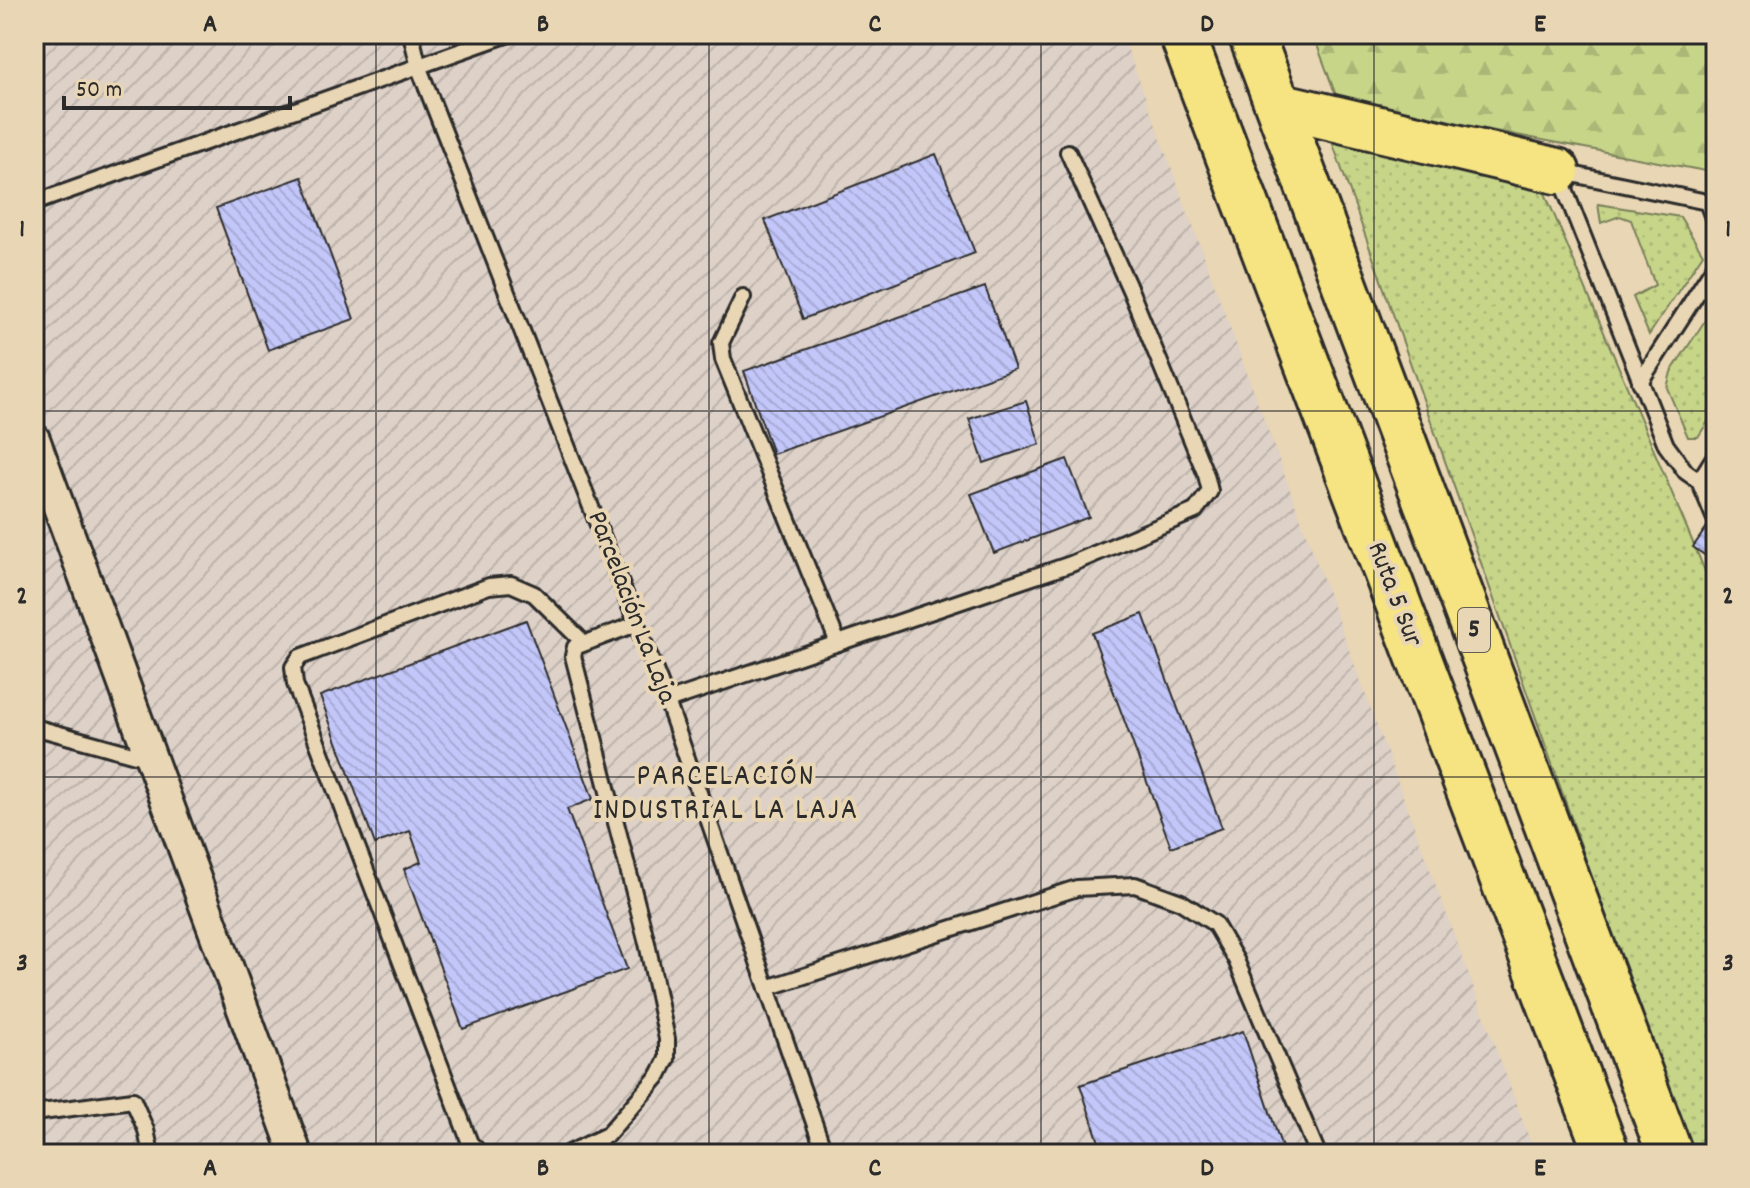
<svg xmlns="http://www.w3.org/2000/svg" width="1750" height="1188" viewBox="0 0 1750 1188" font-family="Dekko,sans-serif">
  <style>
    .industrial { fill: url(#industrial-furrows) }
    .green { fill: url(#green-dots); stroke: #79805a; stroke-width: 2 }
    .forest { fill: url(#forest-firs); stroke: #79805a; stroke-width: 2 }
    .building { fill: url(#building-back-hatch); stroke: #2b2b2b; stroke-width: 2 }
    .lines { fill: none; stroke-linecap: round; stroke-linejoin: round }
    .service-casing { stroke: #2b2b2b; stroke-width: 20 }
    .minor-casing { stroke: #2b2b2b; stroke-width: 36 }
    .motorway-casing { stroke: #2b2b2b; stroke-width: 50 }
    .service { stroke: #e9d6b4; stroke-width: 14 }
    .minor { stroke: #e9d6b4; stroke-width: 30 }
    .motorway { stroke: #f6e381; stroke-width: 44 }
    .grid { fill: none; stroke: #2b2b2b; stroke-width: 2; stroke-opacity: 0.55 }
    .labels { text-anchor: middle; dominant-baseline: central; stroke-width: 8; stroke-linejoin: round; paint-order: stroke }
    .shield { fill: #e9d6b4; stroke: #645e54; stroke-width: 2 }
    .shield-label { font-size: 26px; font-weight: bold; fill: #2b2b2b }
    .street-label { font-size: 28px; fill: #2b2b2b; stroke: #e9d6b4 }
    .neighbourhood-label { font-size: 30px; letter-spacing: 2px; fill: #2b2b2b; stroke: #e9d6b4 }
    .neatline { fill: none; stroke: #2b2b2b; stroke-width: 3 }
    .grid-label { font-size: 26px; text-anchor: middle; font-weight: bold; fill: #2b2b2b }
  </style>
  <defs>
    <pattern id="industrial-furrows" width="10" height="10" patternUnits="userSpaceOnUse" patternTransform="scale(2)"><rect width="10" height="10" fill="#ddd1c8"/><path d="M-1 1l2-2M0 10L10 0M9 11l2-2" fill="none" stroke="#beb4ac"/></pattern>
    <pattern id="green-dots" width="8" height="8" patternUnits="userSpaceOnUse" patternTransform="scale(2)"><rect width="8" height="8" fill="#c7d589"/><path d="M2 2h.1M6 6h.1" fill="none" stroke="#abb776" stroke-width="1.8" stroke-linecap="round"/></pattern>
    <pattern id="forest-firs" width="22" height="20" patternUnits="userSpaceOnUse" patternTransform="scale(2)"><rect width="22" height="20" fill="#c7d589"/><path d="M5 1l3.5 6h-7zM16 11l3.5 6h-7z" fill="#abb776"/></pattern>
    <pattern id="building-back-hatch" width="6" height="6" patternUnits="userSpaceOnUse" patternTransform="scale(2)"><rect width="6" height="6" fill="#c2c6f8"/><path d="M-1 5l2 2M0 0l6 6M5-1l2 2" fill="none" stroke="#a7aad5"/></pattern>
  </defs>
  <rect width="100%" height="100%" fill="#e9d6b4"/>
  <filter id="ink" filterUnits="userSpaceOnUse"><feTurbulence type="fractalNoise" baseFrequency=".0125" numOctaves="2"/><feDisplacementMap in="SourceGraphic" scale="16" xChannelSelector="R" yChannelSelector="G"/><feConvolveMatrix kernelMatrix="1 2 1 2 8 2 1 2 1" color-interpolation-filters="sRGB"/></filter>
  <g filter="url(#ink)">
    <path class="industrial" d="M34,34H1122L1535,1154H34Z"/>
    <g class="green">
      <path d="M1329,133L1542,186L1716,597V1154H1690Z"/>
      <path d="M1598,204L1680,217L1703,254L1649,335L1633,297L1655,285L1631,220L1620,216L1601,223Z"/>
      <path d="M1716,304V409L1698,437H1688L1667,388L1671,372Z"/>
    </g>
    <path class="forest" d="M1313,34H1716V173L1338,101Z"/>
    <g class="building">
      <path d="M936,154L975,253L803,319L765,220Z"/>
      <path d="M302,177L354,319L268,350L216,208Z"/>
      <path d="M985,287L1015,369L773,454L744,371Z"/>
      <path d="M1026,401L1040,444L984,463L969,419Z"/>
      <path d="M1067,459L1089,517L994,553L971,494Z"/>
      <path d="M1716,514V563L1693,547Z"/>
      <path d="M1143,614L1222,828L1171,847L1092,633Z"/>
      <path d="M526,620L593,799L567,809L627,969L463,1029L404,869L421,862L410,831L375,844L320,696Z"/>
      <path d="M1243,1031L1284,1154H1103L1080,1085Z"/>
    </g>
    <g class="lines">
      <defs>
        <g id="service">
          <path d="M411,34L419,68L667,701L825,1154"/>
          <path d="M1562,172L1707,202L1716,226"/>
          <path d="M1559,175L1666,445L1686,472L1699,481L1714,517"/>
          <path d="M34,203L509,34"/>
          <path d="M743,297L721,343L723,359L838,643"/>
          <path d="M1640,382L1716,264"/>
          <path d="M1699,481L1716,454"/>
          <path d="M667,701L1071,564L1195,511L1210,491L1206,475L1131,292L1068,152"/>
          <path d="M34,727L150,759"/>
          <path d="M767,988L1077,888L1135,885L1181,902L1215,924L1236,960L1318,1154"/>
          <path d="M34,1113L133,1100L146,1130L151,1154"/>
          <path d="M481,1154L470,1143L295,684L293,667L300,657L489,586L511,584L534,594L583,642"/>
          <path d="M567,1154L607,1135L659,1075L667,1059V1039L647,943L573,656L575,647L636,624"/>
        </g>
        <path id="minor" d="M34,439L296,1154"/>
        <g id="motorway">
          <path d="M1182,34L1607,1154"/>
          <path d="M1251,34L1670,1154"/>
          <path d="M1278,105L1557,171"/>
        </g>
      </defs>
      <use href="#service" class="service-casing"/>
      <use href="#minor" class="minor-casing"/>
      <use href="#motorway" class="motorway-casing"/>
      <use href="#service" class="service"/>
      <use href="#minor" class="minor"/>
      <use href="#motorway" class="motorway"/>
    </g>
  </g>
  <path class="grid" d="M376,34V1154M709,34V1154M1041,34V1154M1374,34V1154M34,411H1716M34,777H1716"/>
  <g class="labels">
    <rect class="shield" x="1458" y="608" width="32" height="44" rx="6"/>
    <g class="shield-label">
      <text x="1474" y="630">5</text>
    </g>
    <g class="street-label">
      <text transform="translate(1393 595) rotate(69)">Ruta 5 Sur</text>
      <text transform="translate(630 608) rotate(69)">Parcelación La Laja</text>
    </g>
    <g class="neighbourhood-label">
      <text x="726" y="778">PARCELACIÓN<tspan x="726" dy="34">INDUSTRIAL LA LAJA</tspan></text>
    </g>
  </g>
  <rect width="1750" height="1188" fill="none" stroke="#e9d6b4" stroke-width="88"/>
  <path d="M64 96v12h226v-12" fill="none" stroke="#2b2b2b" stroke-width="4"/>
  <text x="76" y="96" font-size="24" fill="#2b2b2b" stroke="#e9d6b4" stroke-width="6" paint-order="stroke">50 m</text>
  <rect x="44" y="44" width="1662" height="1100" class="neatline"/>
  <g class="grid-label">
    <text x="210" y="31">A</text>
    <text x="543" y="31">B</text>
    <text x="875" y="31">C</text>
    <text x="1207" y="31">D</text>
    <text x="1540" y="31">E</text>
    <text x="22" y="236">1</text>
    <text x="1728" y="236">1</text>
    <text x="22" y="603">2</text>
    <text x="1728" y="603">2</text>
    <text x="22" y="970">3</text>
    <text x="1728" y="970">3</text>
    <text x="210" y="1175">A</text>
    <text x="543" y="1175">B</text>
    <text x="875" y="1175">C</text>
    <text x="1207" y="1175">D</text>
    <text x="1540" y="1175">E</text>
  </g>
</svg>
